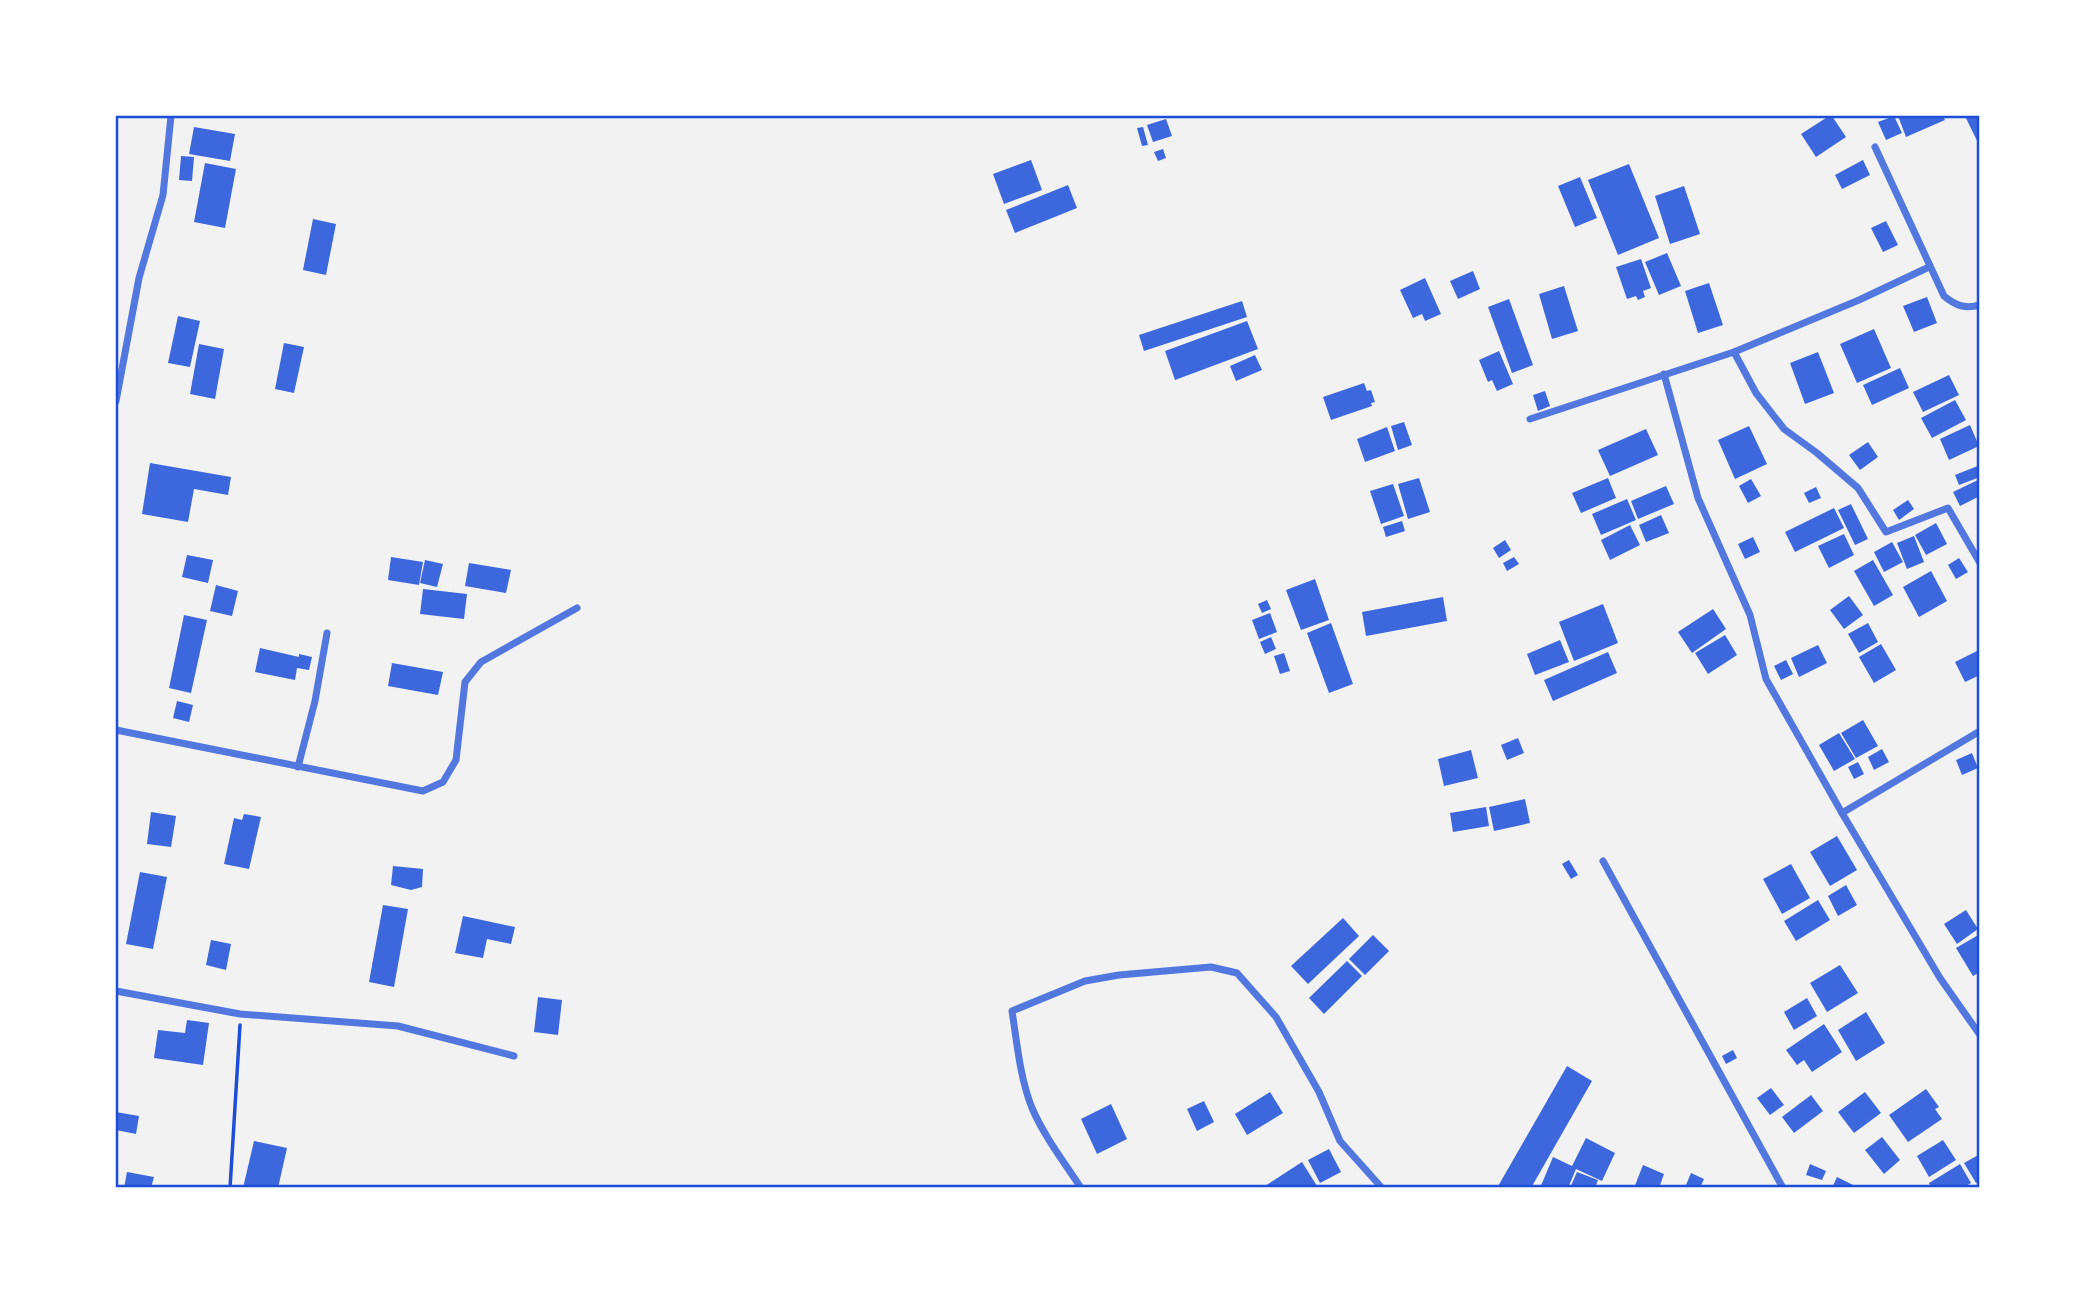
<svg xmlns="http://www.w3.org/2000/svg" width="2095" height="1303" viewBox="0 0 2095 1303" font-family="'PT Sans Narrow',sans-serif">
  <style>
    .building { fill: #3d67dc }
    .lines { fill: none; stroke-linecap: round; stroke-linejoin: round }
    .path { stroke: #1d4ed8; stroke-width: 3.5 }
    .minor { stroke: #5277de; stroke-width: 7 }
    .neatline { fill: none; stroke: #1d4ed8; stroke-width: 2.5 }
  </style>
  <rect width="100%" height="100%" fill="#f2f2f2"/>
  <g class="building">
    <path d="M1829,116H1832L1846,137L1816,157L1801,134Z"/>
    <path d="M1894,116L1902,133L1886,140L1878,122Z"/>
    <path d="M1898,116H1943L1945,120L1906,137Z"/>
    <path d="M1965,116H1980V147Z"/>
    <path d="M1166,119L1172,136L1153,142L1147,125Z"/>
    <path d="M194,127L235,134L230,161L189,154Z"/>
    <path d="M1143,127L1148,145L1142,146L1137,128Z"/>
    <path d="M1163,149L1166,158L1158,161L1154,152Z"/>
    <path d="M181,156L194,157L192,181L179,180Z"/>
    <path d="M1031,160L1042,190L1004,204L993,174Z"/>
    <path d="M1863,160L1870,175L1842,189L1835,175Z"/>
    <path d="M205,163L236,169L225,228L194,222Z"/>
    <path d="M1629,164L1659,238L1618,255L1588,180Z"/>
    <path d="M1580,177L1597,218L1575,227L1558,186Z"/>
    <path d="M1068,185L1077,208L1015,233L1006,210Z"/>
    <path d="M1684,186L1700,234L1670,244L1655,196Z"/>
    <path d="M313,219L336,224L326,275L303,270Z"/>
    <path d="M1886,221L1898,245L1883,252L1871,228Z"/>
    <path d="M1667,253L1681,286L1659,295L1645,262Z"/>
    <path d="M1641,259L1651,288L1643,291L1645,297L1638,300L1636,296L1627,299L1616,267Z"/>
    <path d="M1473,271L1480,289L1458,299L1450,281Z"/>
    <path d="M1425,278L1441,314L1425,321L1422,314L1413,318L1400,290Z"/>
    <path d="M1709,283L1723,325L1698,333L1685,291Z"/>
    <path d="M1564,286L1578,331L1552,339L1539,294Z"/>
    <path d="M1927,297L1937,323L1914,332L1903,306Z"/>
    <path d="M1509,299L1533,365L1512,373L1488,307Z"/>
    <path d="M1242,301L1247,317L1144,351L1139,335Z"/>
    <path d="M178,316L200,321L190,367L168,363Z"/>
    <path d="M1247,321L1258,349L1175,380L1165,351Z"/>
    <path d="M1874,329L1891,368L1857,383L1840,344Z"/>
    <path d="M284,343L304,347L294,393L275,389Z"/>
    <path d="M199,344L224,349L215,399L190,394Z"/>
    <path d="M1499,351L1513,384L1497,391L1492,380L1488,382L1479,360Z"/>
    <path d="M1818,352L1834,393L1805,404L1790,363Z"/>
    <path d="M1255,355L1262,370L1236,381L1230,366Z"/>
    <path d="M1900,368L1909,388L1872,405L1863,385Z"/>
    <path d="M1949,375L1959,395L1923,412L1913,392Z"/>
    <path d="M1364,383L1367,391L1371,390L1375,402L1371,403L1372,406L1331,420L1323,397Z"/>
    <path d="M1545,391L1550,406L1538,411L1533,395Z"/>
    <path d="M1955,400L1966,420L1932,438L1921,418Z"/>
    <path d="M1404,422L1412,445L1398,450L1391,426Z"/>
    <path d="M1970,425L1979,446L1949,460L1940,439Z"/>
    <path d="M1749,426L1767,464L1735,479L1718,440Z"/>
    <path d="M1387,427L1395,451L1365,462L1357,439Z"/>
    <path d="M1646,429L1658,455L1610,476L1598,450Z"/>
    <path d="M1868,442L1878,457L1860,470L1849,455Z"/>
    <path d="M150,463L231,477L228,495L194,489L188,522L142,514Z"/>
    <path d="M1980,465V477L1959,485L1955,475Z"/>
    <path d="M1419,478L1430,512L1408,519L1398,484Z"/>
    <path d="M1608,478L1616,498L1581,513L1572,493Z"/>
    <path d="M1751,479L1761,496L1748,503L1739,486Z"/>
    <path d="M1980,479V496L1960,506L1953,492Z"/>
    <path d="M1393,484L1404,516L1381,524L1370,491Z"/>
    <path d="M1666,486L1674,504L1638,519L1631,501Z"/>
    <path d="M1816,487L1821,498L1809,503L1804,493Z"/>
    <path d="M1627,499L1636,520L1601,535L1592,514Z"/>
    <path d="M1908,500L1914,509L1899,520L1893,510Z"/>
    <path d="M1851,504L1868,539L1855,545L1838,510Z"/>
    <path d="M1834,508L1844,528L1795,552L1785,532Z"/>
    <path d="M1661,515L1669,533L1646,542L1639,525Z"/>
    <path d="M1402,521L1405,531L1386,537L1383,527Z"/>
    <path d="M1936,523L1947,544L1926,555L1915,535Z"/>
    <path d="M1630,525L1640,545L1610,560L1601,540Z"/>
    <path d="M1844,534L1854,555L1829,568L1818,546Z"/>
    <path d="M1914,536L1924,562L1907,569L1897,543Z"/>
    <path d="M1753,537L1760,552L1745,559L1738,544Z"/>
    <path d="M1505,540L1511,550L1499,558L1493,548Z"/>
    <path d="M1892,542L1903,562L1884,572L1874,552Z"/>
    <path d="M187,555L213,560L208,583L182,577Z"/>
    <path d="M391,557L423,562L419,585L388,580Z"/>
    <path d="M1514,557L1519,564L1507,571L1503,563Z"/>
    <path d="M1959,558L1968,572L1956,579L1948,565Z"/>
    <path d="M425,560L443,564L437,587L420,583Z"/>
    <path d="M1873,560L1893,595L1874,606L1854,571Z"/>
    <path d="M469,563L511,570L506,593L465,586Z"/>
    <path d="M1931,571L1947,601L1919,617L1903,587Z"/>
    <path d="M1315,579L1329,620L1301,630L1286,590Z"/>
    <path d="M216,585L238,591L232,616L210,611Z"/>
    <path d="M423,589L467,594L464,619L420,614Z"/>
    <path d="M1849,596L1863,615L1844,629L1830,610Z"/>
    <path d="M1443,597L1447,621L1366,636L1362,612Z"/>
    <path d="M1267,600L1271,609L1262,613L1258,604Z"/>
    <path d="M1603,604L1618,643L1574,661L1559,622Z"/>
    <path d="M1713,609L1726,629L1692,653L1678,632Z"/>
    <path d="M1270,613L1277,632L1259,639L1252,620Z"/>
    <path d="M184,615L207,620L191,693L169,688Z"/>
    <path d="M1331,623L1353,684L1329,693L1307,633Z"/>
    <path d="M1868,623L1878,642L1859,653L1848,634Z"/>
    <path d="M1725,635L1737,655L1708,674L1695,653Z"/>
    <path d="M1271,637L1276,649L1265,654L1260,642Z"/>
    <path d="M1560,640L1569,662L1535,675L1527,654Z"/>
    <path d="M1881,644L1896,670L1874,683L1859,657Z"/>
    <path d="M1818,645L1827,663L1799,677L1791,658Z"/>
    <path d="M260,648L299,657V654L312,657L309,670L297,668L295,680L255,672Z"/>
    <path d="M1977,651L1980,657V675L1965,682L1955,662Z"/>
    <path d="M1608,652L1617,673L1553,701L1544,680Z"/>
    <path d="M1284,653L1290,671L1280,674L1274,656Z"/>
    <path d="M1786,660L1793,674L1781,680L1774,666Z"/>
    <path d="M392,663L443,672L438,695L388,686Z"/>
    <path d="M177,701L193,705L189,722L173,718Z"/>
    <path d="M1863,720L1878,746L1856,758L1841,733Z"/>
    <path d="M1839,733L1855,759L1834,771L1819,745Z"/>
    <path d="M1518,738L1524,753L1507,760L1501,745Z"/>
    <path d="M1882,749L1889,762L1874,770L1868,757Z"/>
    <path d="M1471,750L1478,778L1444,786L1438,759Z"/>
    <path d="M1972,753L1978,768L1962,775L1956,760Z"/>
    <path d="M1858,762L1864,774L1854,779L1848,767Z"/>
    <path d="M1525,799L1530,823L1494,831L1489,807Z"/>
    <path d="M1486,807L1489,826L1453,832L1450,813Z"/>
    <path d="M151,812L176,816L171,847L147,844Z"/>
    <path d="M244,814L261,817L249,869L224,864L234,818L242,820Z"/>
    <path d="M1837,836L1857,870L1830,886L1810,852Z"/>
    <path d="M1569,860L1578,875L1571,879L1562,864Z"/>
    <path d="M1791,864L1810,898L1782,914L1763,879Z"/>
    <path d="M393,866L423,869L422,887L411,890L391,885Z"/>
    <path d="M140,872L167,877L153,949L126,944Z"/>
    <path d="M1846,885L1857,905L1838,916L1828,896Z"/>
    <path d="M1818,900L1830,920L1796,941L1784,921Z"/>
    <path d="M383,905L408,909L394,987L369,982Z"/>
    <path d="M1966,910L1978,929L1957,944L1944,924Z"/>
    <path d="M463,916L515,927L511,944L487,939L483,958L455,953Z"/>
    <path d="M1343,918L1359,936L1308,984L1291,966Z"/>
    <path d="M1980,934V972L1973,976L1956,948Z"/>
    <path d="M1373,935L1389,951L1365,975L1349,959Z"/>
    <path d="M211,940L231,944L226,970L206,965Z"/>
    <path d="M1347,961L1362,976L1324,1014L1309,998Z"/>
    <path d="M1840,965L1858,993L1827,1012L1810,983Z"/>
    <path d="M538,997L562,1000L558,1035L534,1032Z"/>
    <path d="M1807,998L1817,1016L1794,1030L1784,1012Z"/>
    <path d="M1866,1012L1885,1043L1856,1061L1838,1030Z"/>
    <path d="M187,1020L209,1023L203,1065L154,1058L158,1030L185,1033Z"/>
    <path d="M1824,1024L1842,1052L1812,1072L1804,1060L1797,1065L1786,1050Z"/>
    <path d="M1733,1050L1737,1058L1726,1064L1722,1056Z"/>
    <path d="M1567,1066L1592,1081L1531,1188H1497Z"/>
    <path d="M1771,1088L1784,1105L1770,1115L1757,1098Z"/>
    <path d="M1926,1089L1939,1107L1935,1109L1942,1119L1908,1142L1889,1115Z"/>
    <path d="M1270,1092L1283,1113L1247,1135L1235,1114Z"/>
    <path d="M1865,1092L1881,1113L1854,1133L1838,1112Z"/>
    <path d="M1811,1095L1823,1111L1794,1133L1782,1117Z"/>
    <path d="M1204,1101L1214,1122L1197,1131L1187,1109Z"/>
    <path d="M1111,1104L1127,1139L1097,1154L1081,1119Z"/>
    <path d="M116,1112L139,1116L136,1134L116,1130Z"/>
    <path d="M1882,1137L1900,1160L1884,1174L1865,1150Z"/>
    <path d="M1586,1138L1615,1153L1602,1181L1576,1169L1568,1188H1540L1553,1157L1572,1166Z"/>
    <path d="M1943,1140L1956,1160L1929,1177L1917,1156Z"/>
    <path d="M254,1141L287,1148L278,1188H243Z"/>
    <path d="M1329,1149L1341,1172L1320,1183L1308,1160Z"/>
    <path d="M1980,1154V1181L1976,1183L1964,1163Z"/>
    <path d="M1302,1162L1317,1186L1262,1188Z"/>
    <path d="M1810,1164L1826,1171L1822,1180L1806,1175Z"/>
    <path d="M1960,1164L1971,1183L1963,1188H1931L1929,1183Z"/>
    <path d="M1643,1165L1664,1174L1659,1188H1634Z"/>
    <path d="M127,1172L154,1177L151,1188H124Z"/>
    <path d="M1577,1172L1598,1180L1595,1188H1570Z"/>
    <path d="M1691,1173L1704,1179L1700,1188L1686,1185Z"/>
    <path d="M1837,1177L1859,1188H1832Z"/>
  </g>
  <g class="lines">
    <path class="path" d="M230,1188L240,1025"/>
    <g class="minor">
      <path d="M1875,147L1944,296C1956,306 1965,309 1980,305"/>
      <path d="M1734,352L1756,393L1784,429L1817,453L1858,488L1886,532L1948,508L1980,563"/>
      <path d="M1664,374L1698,498L1750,615L1766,679L1842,813L1940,978L1980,1035"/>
      <path d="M116,401L139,278L163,195L171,116"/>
      <path d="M1530,419L1734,352L1859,300L1929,267"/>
      <path d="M116,730L423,791L443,782L456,760L465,682L481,662L577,608"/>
      <path d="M298,767L315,701L327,633"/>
      <path d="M1842,813L1980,731"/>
      <path d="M1603,861L1783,1188"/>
      <path d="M116,991L240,1014L398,1026L514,1056"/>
      <path d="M1081,1188C1064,1162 1044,1136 1032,1108C1020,1078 1017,1043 1012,1011L1085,981L1119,975L1211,967L1237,973L1276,1017L1319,1092L1340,1141L1382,1188"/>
    </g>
  </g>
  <rect width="2095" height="1303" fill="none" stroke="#ffffff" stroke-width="234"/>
  <rect x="117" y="117" width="1861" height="1069" class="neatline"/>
</svg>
